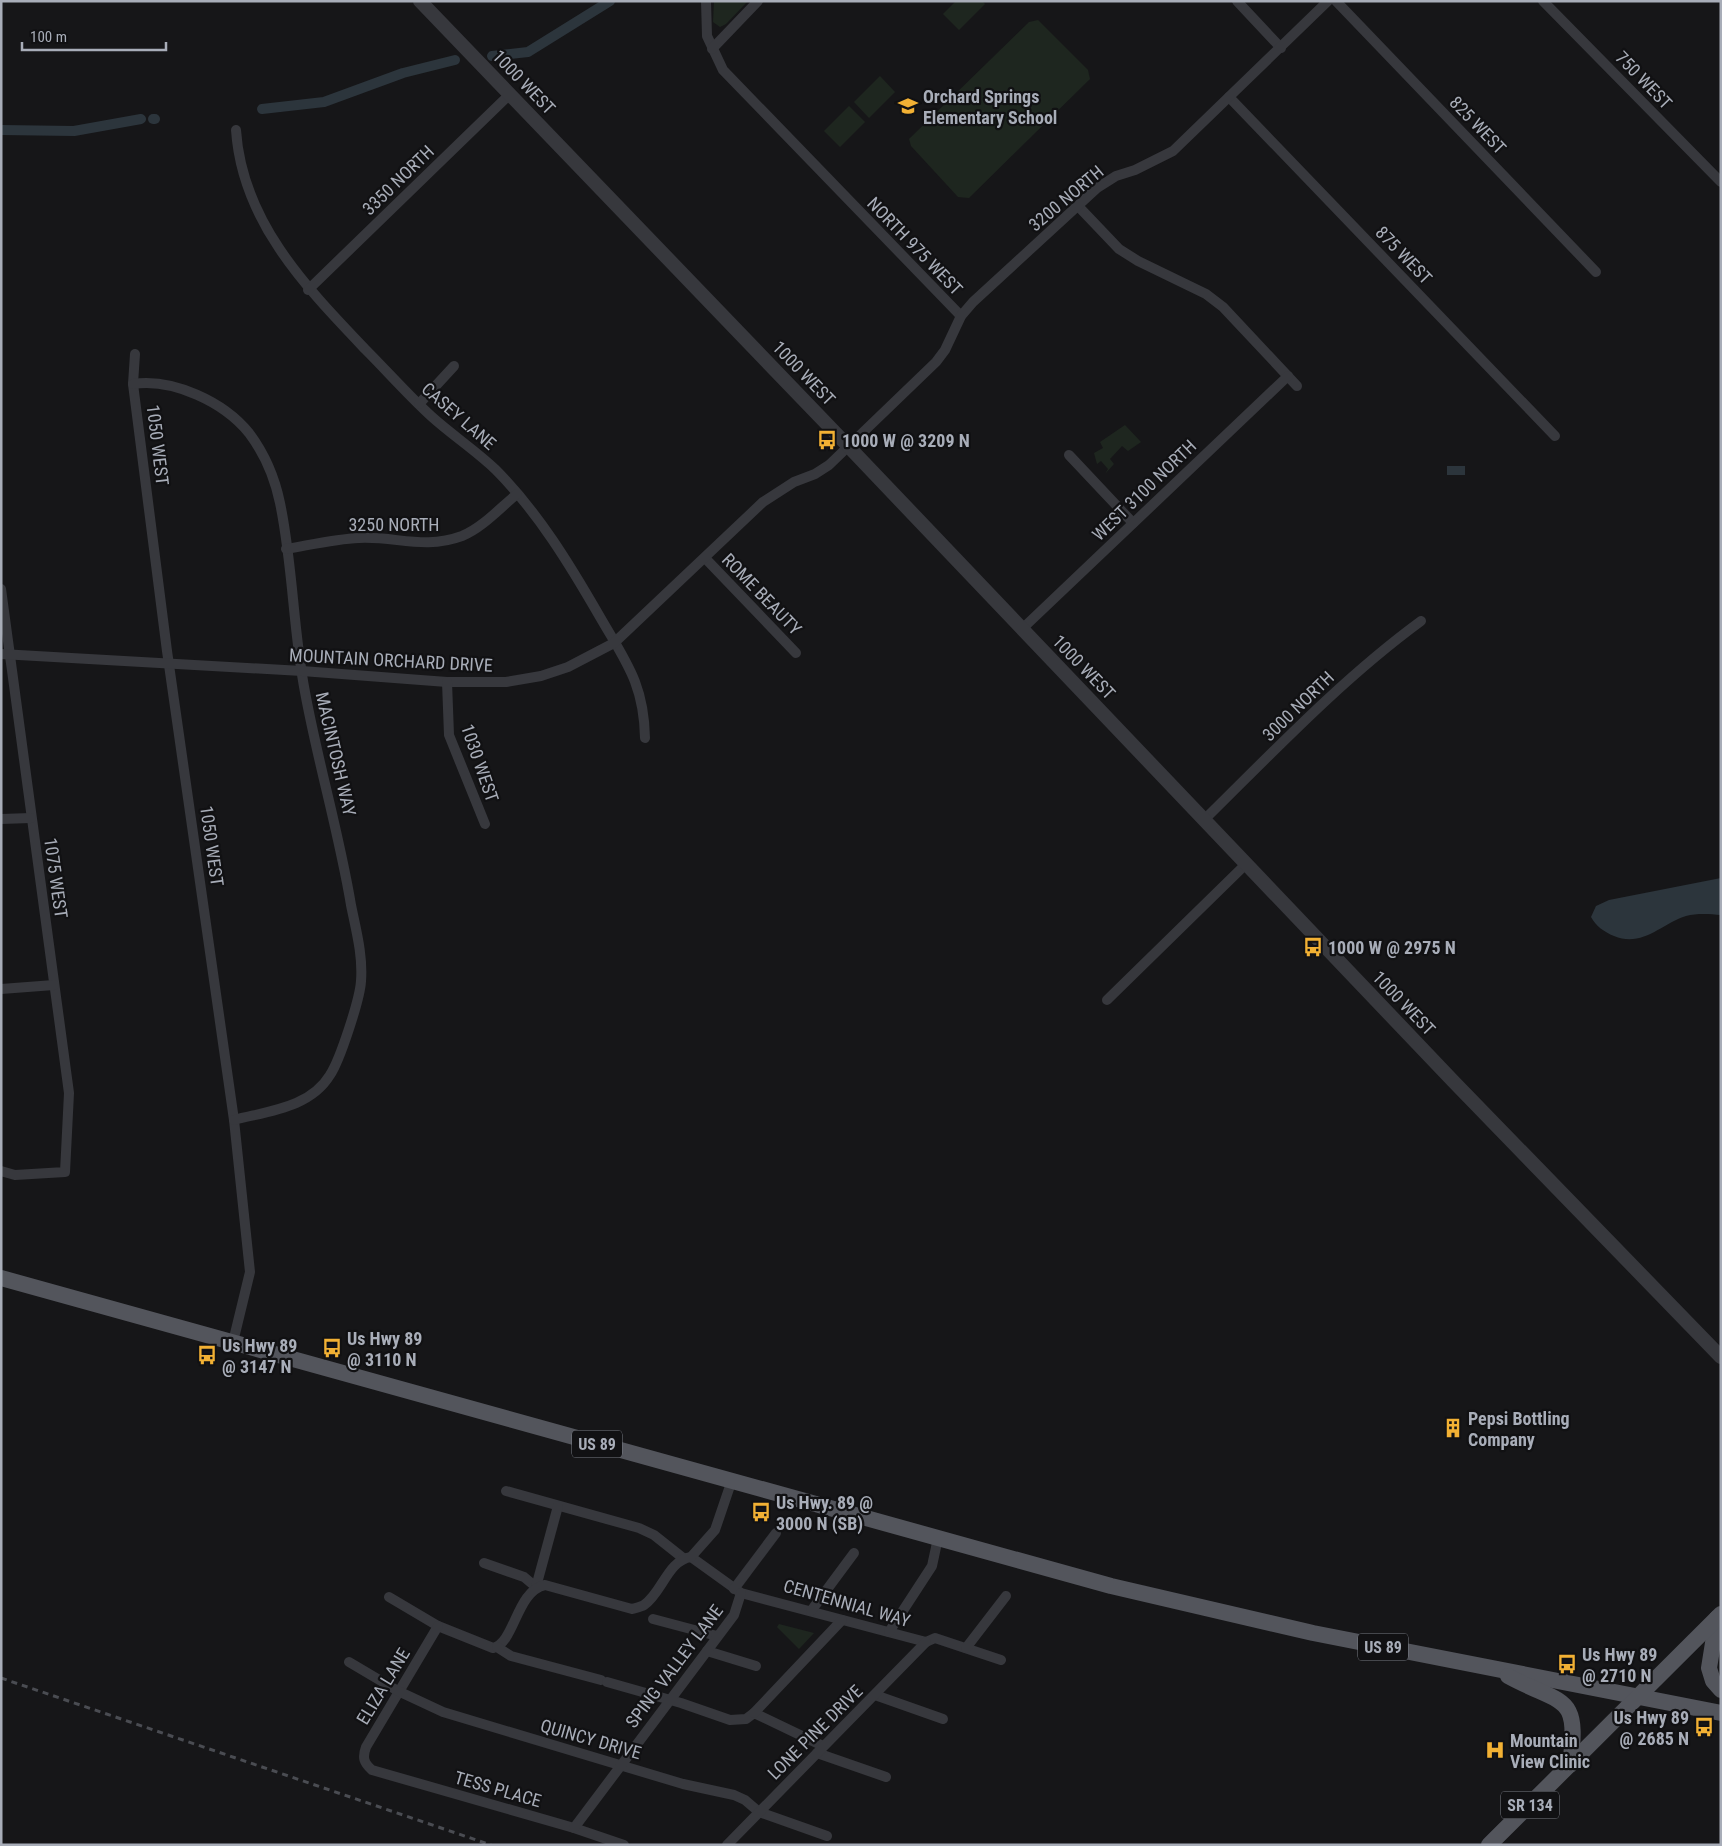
<svg xmlns="http://www.w3.org/2000/svg" width="1722" height="1846" viewBox="0 0 1722 1846" font-family="'Roboto Condensed',sans-serif">
  <style>
    .green { fill: #1e261f }
    .water { fill: #2c353c }
    .lines { fill: none; stroke-linecap: round; stroke-linejoin: round }
    .canal { stroke: #2c353c; stroke-width: 10 }
    .minor { stroke: #37383d; stroke-width: 10 }
    .tertiary { stroke: #37383d; stroke-width: 14 }
    .primary { stroke: #53555c; stroke-width: 16 }
    .rail { stroke: #4a4c52; stroke-width: 3; stroke-dasharray: 6 5; stroke-linecap: butt }
    .labels { text-anchor: middle; dominant-baseline: central; stroke-width: 4.5; stroke-linejoin: round; paint-order: stroke }
    .shield { fill: #111113; stroke: #7b7e86; stroke-width: 1 }
    .shield-label { font-size: 16px; font-weight: bold; fill: #a8adb8 }
    .street-label { font-size: 18px; fill: #a8adb8; stroke: #111113 }
    .poi-label { font-size: 18px; font-weight: bold; fill: #a8adb8; stroke: #111113; text-anchor: start }
  </style>
  <rect width="100%" height="100%" fill="#161618"/>
  <g class="green">
    <path d="M714,1H748L726,24L720,27L713,22Z"/>
    <path d="M956,1H982L985,4L959,30L943,14Z"/>
    <path d="M1038,20L1088,70L1090,79L969,198L958,197L911,146L909,139L1029,22Z"/>
    <path d="M880,76L895,92L869,118L854,102Z"/>
    <path d="M849,106L865,122L840,147L824,131Z"/>
    <path d="M1125,425L1141,442L1128,451L1122,446L1110,459L1114,464L1105,474L1108,469L1101,461L1097,464L1094,453L1103,448L1100,442Z"/>
    <path d="M779,1624L814,1633L799,1649L777,1627Z"/>
  </g>
  <g class="water">
    <rect x="1447" y="466" width="18" height="9"/>
    <path d="M1721,878V915C1710,914 1697,913 1686,916C1661,924 1642,948 1614,936C1604,932 1596,926 1591,917L1596,906L1609,900Z"/>
  </g>
  <g class="lines">
    <g class="canal">
      <path d="M492,56L528,52L610,1"/>
      <path d="M262,109L324,102L403,73L455,60"/>
      <path d="M153,119H155"/>
      <path d="M1,130L74,131L141,119"/>
    </g>
    <g class="minor">
      <path d="M706,1L707,36L723,70L961,316"/>
      <path d="M1237,1L1281,48"/>
      <path d="M1336,1L1596,272"/>
      <path d="M1543,1L1721,182"/>
      <path d="M712,49L758,1"/>
      <path d="M1229,97L1555,436"/>
      <path d="M236,130C242,221 305,286 365,349C387,371 408,395 431,416C452,435 475,450 495,469C538,512 570,565 600,617C626,662 644,684 645,738"/>
      <path d="M1078,206L1119,249L1138,261L1206,294L1223,307L1297,386"/>
      <path d="M308,290L510,94"/>
      <path d="M135,354L133,384L167,651L234,1120L250,1272L233,1342"/>
      <path d="M133,384C173,378 224,402 249,433C264,453 275,479 280,503C293,565 293,630 305,692C318,763 339,833 351,905C356,930 363,955 361,981C360,999 340,1060 330,1075C310,1108 268,1111 234,1120"/>
      <path d="M419,404L454,366"/>
      <path d="M1069,455L1133,523"/>
      <path d="M286,549C310,545 335,539 359,538C396,536 424,550 462,536C482,528 500,508 517,494"/>
      <path d="M705,558L796,653"/>
      <path d="M1,589L69,1093L65,1172L15,1175L1,1171"/>
      <path d="M1022,629L1288,376"/>
      <path d="M1,654L302,671L447,682H506L541,676L568,667L614,643L763,502L794,482L815,474L829,465L936,362L945,350L961,316L973,302L1097,188L1116,176L1135,170L1173,151L1328,1"/>
      <path d="M447,682L449,735L485,824"/>
      <path d="M1,819L31,818"/>
      <path d="M1204,820C1274,751 1342,679 1421,621"/>
      <path d="M1,989L54,985"/>
      <path d="M1107,1000L1246,864"/>
      <path d="M506,1491L639,1528L654,1535L683,1558"/>
      <path d="M691,1557L741,1593L926,1642L935,1638L1001,1660"/>
      <path d="M484,1563L524,1577L536,1587"/>
      <path d="M536,1587L558,1506"/>
      <path d="M734,1589L776,1533"/>
      <path d="M389,1597L438,1626L493,1648C515,1643 516,1591 545,1585L632,1609C635,1608 641,1607 644,1605C662,1593 668,1560 691,1557L715,1530L732,1480"/>
      <path d="M811,1611L854,1553"/>
      <path d="M653,1619L717,1636"/>
      <path d="M438,1626L366,1747C362,1758 364,1763 372,1770L574,1828L624,1845"/>
      <path d="M889,1632L932,1566L938,1538"/>
      <path d="M497,1647L511,1656L601,1680"/>
      <path d="M966,1648L1006,1596"/>
      <path d="M707,1651L756,1666"/>
      <path d="M349,1662L398,1691L443,1712L683,1784L734,1795L745,1800L759,1812L827,1836"/>
      <path d="M607,1682L681,1703L730,1720L746,1719L754,1713L823,1746"/>
      <path d="M875,1695L943,1719"/>
      <path d="M754,1713L842,1620"/>
      <path d="M817,1753L886,1777"/>
      <path d="M574,1828L734,1615L741,1593"/>
      <path d="M727,1845L926,1642"/>
    </g>
    <path class="tertiary" d="M420,1L849,447L1453,1081L1721,1357"/>
    <g class="primary">
      <path d="M1,1278L1111,1586L1313,1633L1721,1713"/>
      <path d="M1717,1618L1709,1668L1713,1681L1721,1690"/>
      <path d="M1508,1676C1563,1706 1580,1692 1570,1765"/>
      <path d="M1489,1845L1721,1614"/>
    </g>
    <path class="rail" d="M1,1678L491,1845"/>
  </g>
  <defs>
    <symbol id="school-bare" viewBox="-9 -9 18 18"><path d="M0-5L7-2L0 1L-7-2ZM-4 1L0 2.5L4 1V4Q0 6-4 4Z" fill="#f2b134" stroke="#111113" stroke-width="2.5" paint-order="stroke"/></symbol>
    <symbol id="bus-bare" viewBox="-9 -9 18 18"><path d="M-5-6H5V4H4V6H2V4H-2V6H-4V4H-5ZM-3.5-4V0h7V-4ZM-3.5 1.2v1.5H-2V1.2ZM2 1.2v1.5H3.5V1.2Z" fill="#f2b134" stroke="#111113" stroke-width="2.5" paint-order="stroke"/></symbol>
    <symbol id="building-bare" viewBox="-9 -9 18 18"><path d="M-4-6H4V6H1V3H-1V6H-4ZM-2.5-4.3h1.7v1.8h-1.7ZM.8-4.3h1.7v1.8H.8ZM-2.5-1h1.7V.8h-1.7ZM.8-1h1.7V.8H.8Z" fill="#f2b134" stroke="#111113" stroke-width="2.5" paint-order="stroke"/></symbol>
    <symbol id="hospital-bare" viewBox="-9 -9 18 18"><path d="M-5-5h3v3.5h4V-5h3V5h-3V1.5h-4V5h-3Z" fill="#f2b134" stroke="#111113" stroke-width="2.5" paint-order="stroke"/></symbol>
  </defs>
  <g fill-rule="evenodd">
    <use href="#school-bare" x="894" y="92" width="28" height="28"/>
    <use href="#bus-bare" x="813" y="426" width="28" height="28"/>
    <use href="#bus-bare" x="1299" y="933" width="28" height="28"/>
    <use href="#bus-bare" x="318" y="1334" width="28" height="28"/>
    <use href="#bus-bare" x="193" y="1341" width="28" height="28"/>
    <use href="#building-bare" x="1439" y="1414" width="28" height="28"/>
    <use href="#bus-bare" x="747" y="1498" width="28" height="28"/>
    <use href="#bus-bare" x="1553" y="1650" width="28" height="28"/>
    <use href="#bus-bare" x="1690" y="1713" width="28" height="28"/>
    <use href="#hospital-bare" x="1481" y="1736" width="28" height="28"/>
  </g>
  <g class="labels">
    <g class="shield">
      <rect x="572" y="1430.5" width="50" height="27" rx="4"/>
      <rect x="1358" y="1633.5" width="50" height="27" rx="4"/>
      <rect x="1501" y="1791.5" width="58" height="27" rx="4"/>
    </g>
    <g class="shield-label">
      <text x="597" y="1444">US 89</text>
      <text x="1383" y="1647">US 89</text>
      <text x="1530" y="1805">SR 134</text>
    </g>
    <g class="street-label">
      <text transform="translate(1644 80) rotate(46)">750 WEST</text>
      <text transform="translate(524 82) rotate(46)">1000 WEST</text>
      <text transform="translate(1478 125) rotate(46)">825 WEST</text>
      <text transform="translate(398 180) rotate(-44)">3350 NORTH</text>
      <text transform="translate(1066 198) rotate(-40)">3200 NORTH</text>
      <text transform="translate(915 246) rotate(46)">NORTH 975 WEST</text>
      <text transform="translate(1404 255) rotate(46)">875 WEST</text>
      <text transform="translate(804 373) rotate(46)">1000 WEST</text>
      <text transform="translate(459 416) rotate(41)">CASEY LANE</text>
      <text transform="translate(158 445) rotate(83)">1050 WEST</text>
      <text transform="translate(1144 490) rotate(-44)">WEST 3100 NORTH</text>
      <text x="394" y="524">3250 NORTH</text>
      <text transform="translate(762 594) rotate(46)">ROME BEAUTY</text>
      <text transform="translate(391 660) rotate(3)">MOUNTAIN ORCHARD DRIVE</text>
      <text transform="translate(1084 667) rotate(46)">1000 WEST</text>
      <text transform="translate(1298 706) rotate(-44)">3000 NORTH</text>
      <text transform="translate(336 754) rotate(77)">MACINTOSH WAY</text>
      <text transform="translate(480 763) rotate(71)">1030 WEST</text>
      <text transform="translate(212 846) rotate(82)">1050 WEST</text>
      <text transform="translate(56 878) rotate(82)">1075 WEST</text>
      <text transform="translate(1404 1003) rotate(46)">1000 WEST</text>
      <text transform="translate(847 1603) rotate(16)">CENTENNIAL WAY</text>
      <text transform="translate(674 1666) rotate(-53)">SPING VALLEY LANE</text>
      <text transform="translate(383 1686) rotate(-59)">ELIZA LANE</text>
      <text transform="translate(815 1732) rotate(-45)">LONE PINE DRIVE</text>
      <text transform="translate(591 1739) rotate(16)">QUINCY DRIVE</text>
      <text transform="translate(498 1789) rotate(16)">TESS PLACE</text>
    </g>
    <g class="poi-label">
      <text x="923" y="96">Orchard Springs<tspan x="923" dy="21">Elementary School</tspan></text>
      <text x="842" y="440">1000 W @ 3209 N</text>
      <text x="1328" y="947">1000 W @ 2975 N</text>
      <text x="347" y="1338">Us Hwy 89<tspan x="347" dy="21">@ 3110 N</tspan></text>
      <text x="222" y="1345">Us Hwy 89<tspan x="222" dy="21">@ 3147 N</tspan></text>
      <text x="1468" y="1418">Pepsi Bottling<tspan x="1468" dy="21">Company</tspan></text>
      <text x="776" y="1502">Us Hwy. 89 @<tspan x="776" dy="21">3000 N (SB)</tspan></text>
      <text x="1582" y="1654">Us Hwy 89<tspan x="1582" dy="21">@ 2710 N</tspan></text>
      <text x="1689" y="1717" text-anchor="end">Us Hwy 89<tspan x="1689" dy="21">@ 2685 N</tspan></text>
      <text x="1510" y="1740">Mountain<tspan x="1510" dy="21">View Clinic</tspan></text>
    </g>
  </g>
  <rect width="1722" height="1846" fill="none" stroke="#a8adb8" stroke-width="5"/>
  <path d="M22 42v8h144v-8" fill="none" stroke="#a8adb8" stroke-width="2.5"/>
  <text x="30" y="42" font-size="15" fill="#a8adb8" stroke="#111113" stroke-width="4" paint-order="stroke">100 m</text>
</svg>
